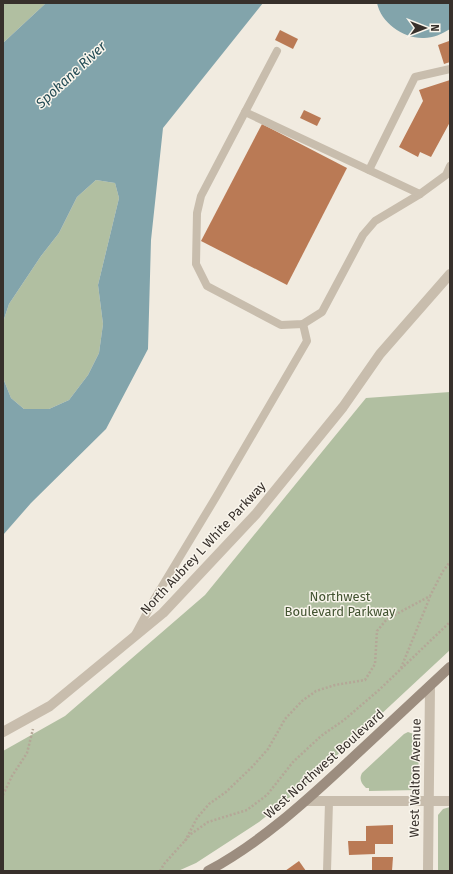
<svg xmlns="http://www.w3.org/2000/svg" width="453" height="874" viewBox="0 0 453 874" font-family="'Fira Sans',sans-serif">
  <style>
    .green { fill: #b1bfa1 }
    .water { fill: #82a4ab }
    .building { fill: #ba7a55 }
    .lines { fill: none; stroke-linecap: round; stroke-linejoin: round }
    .path { stroke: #b4a797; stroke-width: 2.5; stroke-dasharray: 2 2; stroke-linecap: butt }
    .service { stroke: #c8bdad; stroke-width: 8 }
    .minor { stroke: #c8bdad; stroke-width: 10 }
    .secondary { stroke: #9c8d7f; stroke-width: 10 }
    .labels { text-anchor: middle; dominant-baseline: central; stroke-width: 3; stroke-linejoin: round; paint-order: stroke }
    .street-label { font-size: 13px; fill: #37302b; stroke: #f9f5ec }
    .park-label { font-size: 13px; fill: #425331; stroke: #f9f5ec }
    .water-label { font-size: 14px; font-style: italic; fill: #244c55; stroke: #f9f5ec }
  </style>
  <rect width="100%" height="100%" fill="#f1ebe0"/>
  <g class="green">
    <path d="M3,3H46L3,43Z"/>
    <path d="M96,180L115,183L119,198L98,285L103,324L99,353L88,375L69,400L49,409H24L11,398L3,378V322L9,304L41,256L59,233L77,197Z"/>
    <path d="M450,392V650L305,785L259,822L196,863L178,871H3V751L65,716L205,595L366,398Z"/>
    <path d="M408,732L419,736L418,790L369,791V788H366C361,783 359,779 362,773L404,734Z"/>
    <path d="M450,807V871H438V815L443,809Z"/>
  </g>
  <g class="water">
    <path d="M46,3H263L163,128L151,240L148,349L106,429L31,503L3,535V378L11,398L24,409H49L69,400L88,375L99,353L103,324L98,285L119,198L115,183L96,180L77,197L59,233L41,256L9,304L3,322V43Z"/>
    <path d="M377,3H450V29C442,34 433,38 424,38C404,39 381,23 377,3Z"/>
  </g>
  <g class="building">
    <path d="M280,30L298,39L293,49L275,40Z"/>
    <path d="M449,41L450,62L444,64L438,45Z"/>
    <path d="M450,80V122L431,157L420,152L418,157L399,147L423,101L419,90Z"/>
    <path d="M304,110L321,118L317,126L300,118Z"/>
    <path d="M262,124L347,168L287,285L201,241Z"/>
    <path d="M393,825V844H375V854L349,855L348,841H366V826Z"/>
    <path d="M372,857H393L392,871H372Z"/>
    <path d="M299,861L306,871H285Z"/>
  </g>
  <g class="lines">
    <g class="path">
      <path d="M401,668L430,597"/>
      <path d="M3,795L12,776L27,753L33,729"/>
      <path d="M185,841L197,818L209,804L226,792L252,767L268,749L285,719L302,701L316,691L335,685L365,680L375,664L377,631L387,619L430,596L443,571L450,562"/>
      <path d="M160,871L164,864L191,834L208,822L247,810L267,795L293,762L321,736L344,720L379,690L450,622"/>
    </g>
    <g class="service">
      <path d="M277,51L201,196L197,213L196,264L207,286L281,325L303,324L322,312L363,235L375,221L420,194L446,175L450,166"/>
      <path d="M245,112L420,194"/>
      <path d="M369,170L415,77L450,69"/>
      <path d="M135,635L155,598L216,497L307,341L303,324"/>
      <path d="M327,871L329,802"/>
    </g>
    <g class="minor">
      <path d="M3,732L50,706L163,613L256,514L343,407L380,354L450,274"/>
      <path d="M306,801H450"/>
      <path d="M428,871L430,686"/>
    </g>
    <path class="secondary" d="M208,871C260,843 304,803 347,763C381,731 416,699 450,667"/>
  </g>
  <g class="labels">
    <g class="street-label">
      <text transform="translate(203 548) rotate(-47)">North Aubrey L White Parkway</text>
      <text transform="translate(324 764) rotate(-42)">West Northwest Boulevard</text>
      <text transform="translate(415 778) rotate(-89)">West Walton Avenue</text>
    </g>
    <g class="park-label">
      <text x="340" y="596">Northwest<tspan x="340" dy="15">Boulevard Parkway</tspan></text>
    </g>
    <g class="water-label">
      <text transform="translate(71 75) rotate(-43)">Spokane River</text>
    </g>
  </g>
  <rect width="453" height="874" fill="none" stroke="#37302b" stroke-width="8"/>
  <g transform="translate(425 28) rotate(90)" stroke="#f9f5ec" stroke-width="3" paint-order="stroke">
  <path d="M0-3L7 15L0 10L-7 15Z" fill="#37302b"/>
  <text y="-6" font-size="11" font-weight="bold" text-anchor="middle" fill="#37302b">N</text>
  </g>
</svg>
